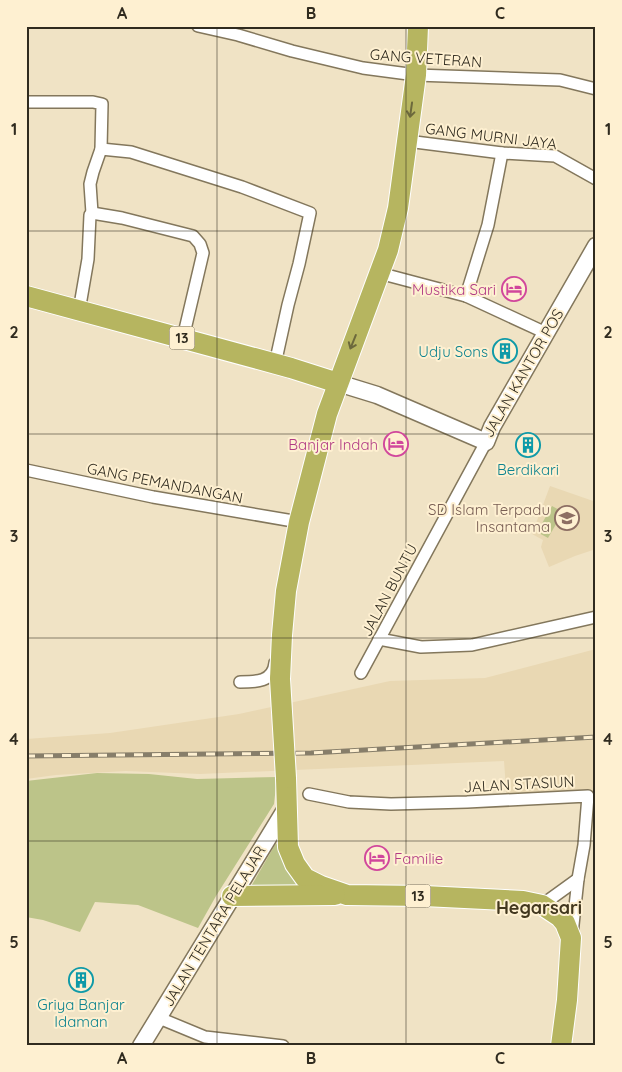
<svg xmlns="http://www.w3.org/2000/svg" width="622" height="1072" viewBox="0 0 622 1072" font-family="Quicksand,sans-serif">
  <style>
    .built { fill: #e9d8b3 }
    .green { fill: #bcc489 }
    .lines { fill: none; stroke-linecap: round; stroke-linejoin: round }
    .street-casing { stroke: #83775c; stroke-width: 14 }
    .secondary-casing { stroke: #83775c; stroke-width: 19 }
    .highway-casing { stroke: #fff; stroke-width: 22 }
    .street { stroke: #fff; stroke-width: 11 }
    .secondary { stroke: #fff; stroke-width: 16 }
    .highway { stroke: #b6b560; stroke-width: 20 }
    .rail-casing { stroke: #877e6a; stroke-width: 5 }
    .rail { stroke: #fef0d1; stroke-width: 3; stroke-dasharray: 9; stroke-linecap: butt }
    .highway-bridge-casing { stroke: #fff; stroke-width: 22; stroke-linecap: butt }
    .highway-bridge { stroke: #b6b560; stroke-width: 20 }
    .oneway { stroke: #6c693c }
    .grid { fill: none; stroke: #302b1f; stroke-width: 1; stroke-opacity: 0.55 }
    .labels { text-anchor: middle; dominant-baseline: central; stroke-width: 4; stroke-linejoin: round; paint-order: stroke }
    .shield { fill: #fef0d1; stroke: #6e6654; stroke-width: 1 }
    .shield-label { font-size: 14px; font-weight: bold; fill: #302b1f }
    .street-label { font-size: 15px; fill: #302b1f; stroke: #fef0d1 }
    .hotel-label { font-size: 15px; fill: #b23c85; stroke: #fef0d1; text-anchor: end }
    .culture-label { font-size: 15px; fill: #0d838f; stroke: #fef0d1 }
    .education-label { font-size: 15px; fill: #785e54; stroke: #fef0d1; text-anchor: end }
    .quarter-label { font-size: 18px; font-weight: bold; fill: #42371e; stroke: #fef0d1 }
    .neatline { fill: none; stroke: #302b1f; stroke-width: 2 }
    .grid-label { font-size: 16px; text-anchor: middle; font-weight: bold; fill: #302b1f }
  </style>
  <rect width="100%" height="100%" fill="#f0e3c5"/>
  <g class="built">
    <path d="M550,486L596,502V549L575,556L549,567L541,547L543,540L532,534Z"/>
    <path d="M596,649V795L507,803L504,761L200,774L126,771L56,775L26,779V739L110,733L239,714L390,681L485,678Z"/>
  </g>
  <g class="green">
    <path d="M552,506L563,512L548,538L537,532Z"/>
    <path d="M97,773L149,774L197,779L277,777L274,804L216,896L198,928L138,905L95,902L80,932L43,920L26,917V781Z"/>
    <path d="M276,843L305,889L249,890Z"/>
  </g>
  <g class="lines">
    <defs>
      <g id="street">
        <path d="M198,26L238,35L292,51L363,68L416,75L560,80L596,89"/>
        <path d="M26,102H93L102,104L101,149L93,172L90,184L92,213"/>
        <path d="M407,141L502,153L555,156L596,179"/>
        <path d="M101,149L131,152L242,187L310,213L299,264L288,305L275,364"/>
        <path d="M379,273L466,296L546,333"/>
        <path d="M466,296L488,225L502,153"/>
        <path d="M79,311L88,259L90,215L92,213L122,218L193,236L200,244L203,253L183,338"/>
        <path d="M26,470L153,497L299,522"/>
        <path d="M379,639L421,647L472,645L596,617"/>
        <path d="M361,673L486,442"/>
        <path d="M240,682C256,682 273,682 275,663"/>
        <path d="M309,794L349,802L391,804L467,802L588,796L584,845L578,879L572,934"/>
        <path d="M542,905L578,879"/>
        <path d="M159,1018L205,1037L283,1046"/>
      </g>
      <g id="secondary">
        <path d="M338,383L377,395L486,442L492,427L596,246"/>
        <path d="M141,1046L287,807"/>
      </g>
      <g id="highway">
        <path d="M26,296L291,368L338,383"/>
        <path d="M280,679L282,635L286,591L299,522L327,414L388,250L398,208L416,75L418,26"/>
        <path d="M286,778L288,847L295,864L305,878L321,886L347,895L424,896L523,901L542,905L560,917L565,923L571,938L567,1000L561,1046"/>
        <path d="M232,896L335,895"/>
      </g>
    </defs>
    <use href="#street" class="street-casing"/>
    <use href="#secondary" class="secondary-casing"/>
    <use href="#highway" class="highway-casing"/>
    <use href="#street" class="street"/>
    <use href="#secondary" class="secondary"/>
    <use href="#highway" class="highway"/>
    <defs>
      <path id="rail" d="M26,756L311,753L596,737"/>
    </defs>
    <use href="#rail" class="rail-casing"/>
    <use href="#rail" class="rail"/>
    <defs>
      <path id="highway-bridge" d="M280,679L286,778"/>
    </defs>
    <use href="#highway-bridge" class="highway-bridge-casing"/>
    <use href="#highway-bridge" class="highway-bridge"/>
  </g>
  <defs><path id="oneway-shaft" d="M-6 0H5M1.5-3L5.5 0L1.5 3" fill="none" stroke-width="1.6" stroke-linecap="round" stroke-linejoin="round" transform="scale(1.25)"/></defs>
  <g class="oneway">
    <use href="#oneway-shaft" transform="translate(411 110) rotate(98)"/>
    <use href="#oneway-shaft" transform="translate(353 342) rotate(112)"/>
  </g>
  <path class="grid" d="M217,26V1046M406,26V1046M26,231H596M26,434H596M26,638H596M26,841H596"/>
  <defs>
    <symbol id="hotel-ring" viewBox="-11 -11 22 22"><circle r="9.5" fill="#fef0d1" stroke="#d1479c" stroke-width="1.5"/><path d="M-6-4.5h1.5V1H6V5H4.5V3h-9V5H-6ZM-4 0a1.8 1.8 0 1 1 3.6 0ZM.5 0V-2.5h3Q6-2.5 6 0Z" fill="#d1479c"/></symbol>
    <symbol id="building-ring" viewBox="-11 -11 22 22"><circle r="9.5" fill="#fef0d1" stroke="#0f9aa8" stroke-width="1.5"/><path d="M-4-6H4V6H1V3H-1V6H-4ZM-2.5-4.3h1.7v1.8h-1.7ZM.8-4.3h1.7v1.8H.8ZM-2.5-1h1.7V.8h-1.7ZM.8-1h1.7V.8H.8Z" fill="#0f9aa8"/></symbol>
    <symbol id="school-ring" viewBox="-11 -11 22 22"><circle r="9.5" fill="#fef0d1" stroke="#8d6e63" stroke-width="1.5"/><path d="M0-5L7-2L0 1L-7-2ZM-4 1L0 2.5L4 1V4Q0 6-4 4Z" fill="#8d6e63"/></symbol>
  </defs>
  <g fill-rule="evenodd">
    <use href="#hotel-ring" x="500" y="275" width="28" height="28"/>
    <use href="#building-ring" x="491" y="337" width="28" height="28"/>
    <use href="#hotel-ring" x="382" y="430" width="28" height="28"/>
    <use href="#building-ring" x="514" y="431" width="28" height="28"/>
    <use href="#school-ring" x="553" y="504" width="28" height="28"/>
    <use href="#hotel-ring" x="363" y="844" width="28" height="28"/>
    <use href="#building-ring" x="67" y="966" width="28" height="28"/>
  </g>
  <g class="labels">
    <g class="shield">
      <rect x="169.5" y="326.5" width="25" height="23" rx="4"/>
      <rect x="405.5" y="884.5" width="25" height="23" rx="4"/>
    </g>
    <g class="shield-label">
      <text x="182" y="338">13</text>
      <text x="418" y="896">13</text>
    </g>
    <g class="street-label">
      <text transform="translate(426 58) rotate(4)">GANG VETERAN</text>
      <text transform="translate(491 136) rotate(7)">GANG MURNI JAYA</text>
      <text transform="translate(523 373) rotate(-60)">JALAN KANTOR POS</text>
      <text transform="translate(165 483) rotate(11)">GANG PEMANDANGAN</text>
      <text transform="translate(389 590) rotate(-62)">JALAN BUNTU</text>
      <text transform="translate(519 784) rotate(-3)">JALAN STASIUN</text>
      <text transform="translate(214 926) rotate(-59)">JALAN TENTARA PELAJAR</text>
    </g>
    <g class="hotel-label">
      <text x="496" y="289">Mustika Sari</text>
      <text x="378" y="444">Banjar Indah</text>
      <text x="394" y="858" text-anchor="start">Familie</text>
    </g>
    <g class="culture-label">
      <text x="488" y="351" text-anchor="end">Udju Sons</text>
      <text x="528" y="469">Berdikari</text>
      <text x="81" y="1004">Griya Banjar<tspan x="81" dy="17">Idaman</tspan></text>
    </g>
    <g class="education-label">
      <text x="550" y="509">SD Islam Terpadu<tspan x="550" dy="17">Insantama</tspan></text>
    </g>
    <g class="quarter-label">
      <text x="539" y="907">Hegarsari</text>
    </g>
  </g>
  <rect width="622" height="1072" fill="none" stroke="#fef0d1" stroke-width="55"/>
  <rect x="28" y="28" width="566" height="1016" class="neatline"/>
  <g class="grid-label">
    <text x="122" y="19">A</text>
    <text x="311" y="19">B</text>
    <text x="500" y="19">C</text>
    <text x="14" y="135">1</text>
    <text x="608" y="135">1</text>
    <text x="14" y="338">2</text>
    <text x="608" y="338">2</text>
    <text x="14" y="542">3</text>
    <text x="608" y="542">3</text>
    <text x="14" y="745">4</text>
    <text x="608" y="745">4</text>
    <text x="14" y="948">5</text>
    <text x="608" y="948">5</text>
    <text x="122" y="1064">A</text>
    <text x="311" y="1064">B</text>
    <text x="500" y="1064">C</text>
  </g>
</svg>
